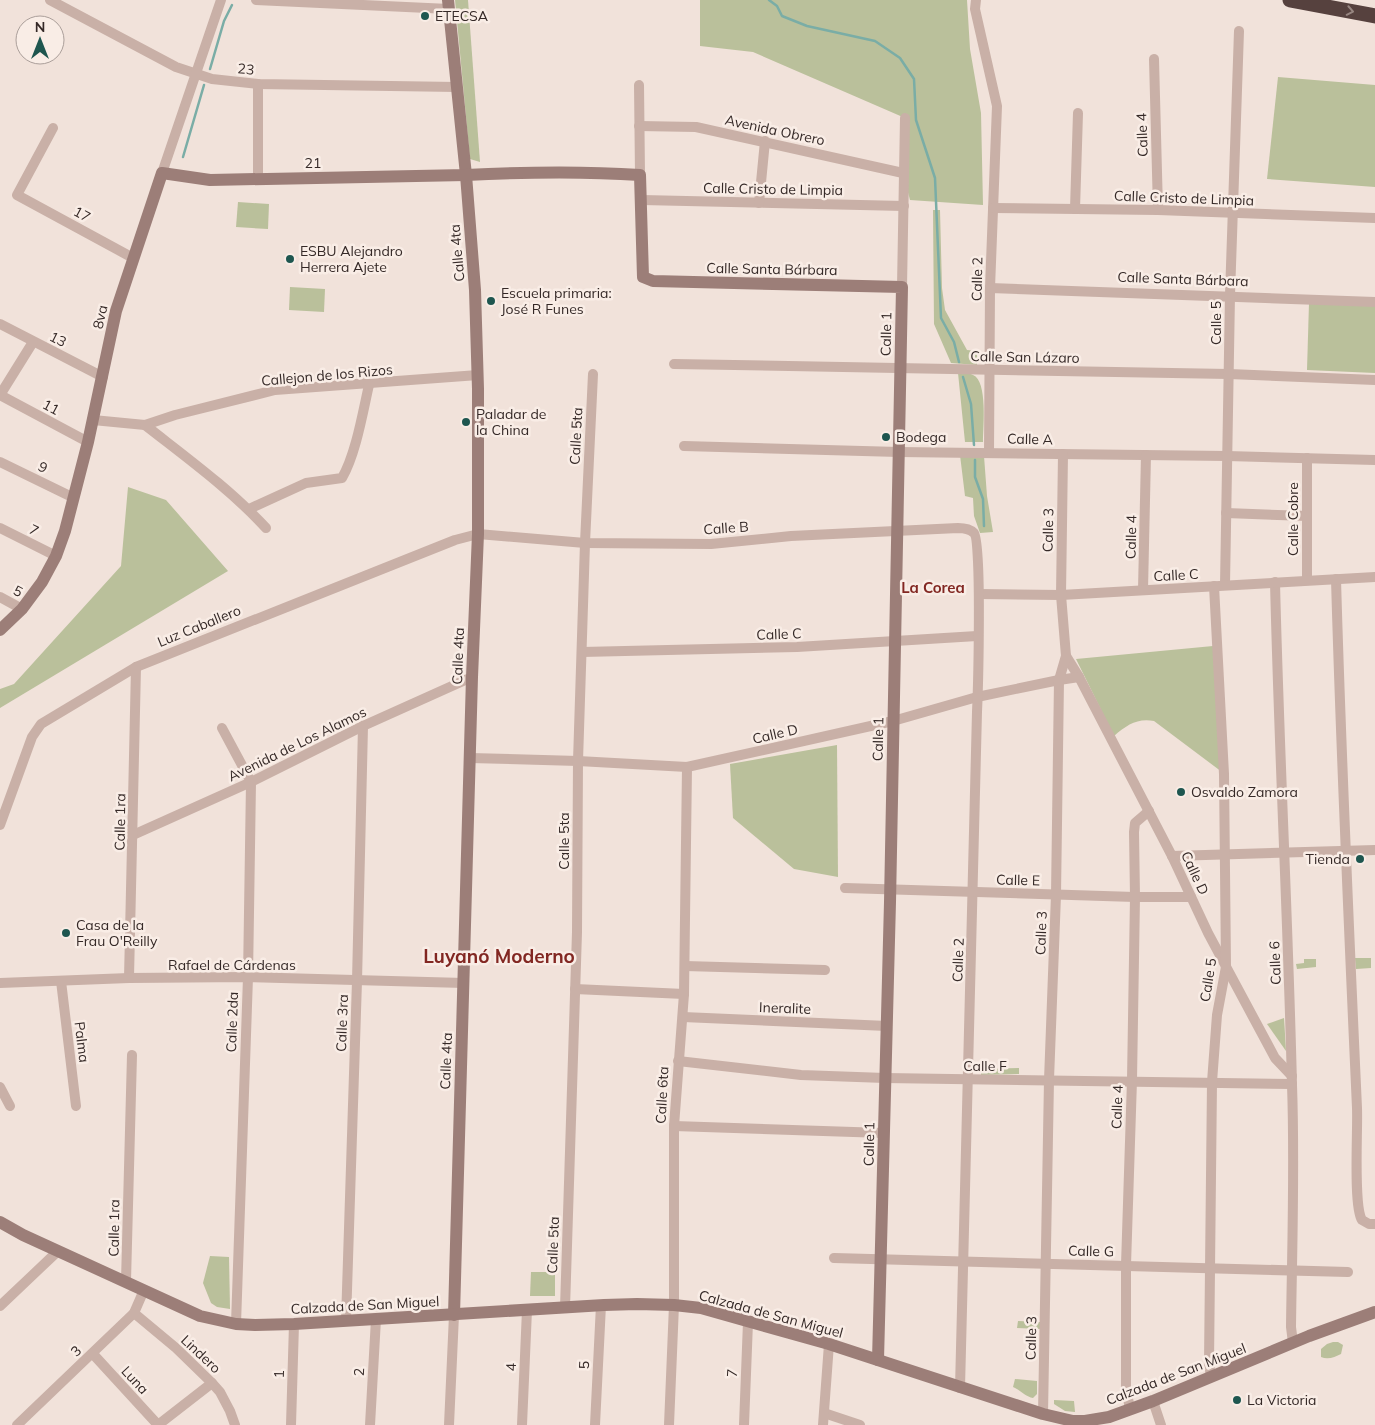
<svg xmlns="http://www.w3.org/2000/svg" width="1375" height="1425" viewBox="0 0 1375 1425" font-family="Mulish,sans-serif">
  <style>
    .green { fill: #bac09b }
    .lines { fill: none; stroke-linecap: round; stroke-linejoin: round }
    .stream { stroke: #7aada6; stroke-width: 2.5 }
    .street { stroke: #c9b0a7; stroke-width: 10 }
    .secondary { stroke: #9c7e78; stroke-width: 12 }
    .highway { stroke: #56413e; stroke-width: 15 }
    .oneway { stroke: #978681 }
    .poi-dot { fill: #1e564f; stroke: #f9ede6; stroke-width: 2 }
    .labels { text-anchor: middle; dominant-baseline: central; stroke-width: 5; stroke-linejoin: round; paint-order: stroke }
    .poi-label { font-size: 14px; fill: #352927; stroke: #f9ede6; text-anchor: start }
    .street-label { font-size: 14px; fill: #352927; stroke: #f9ede6 }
    .neighbourhood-label { font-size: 15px; font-weight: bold; fill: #822722; stroke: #f9ede6 }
    .district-label { font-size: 19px; font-weight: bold; fill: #822722; stroke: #f9ede6 }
  </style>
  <rect width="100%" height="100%" fill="#f1e2da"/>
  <g class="green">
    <path d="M455,0H468L480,162L470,159Z"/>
    <path d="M700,0H967L970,49L981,113L983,205L910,200L903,173L905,118L753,52L700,46Z"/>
    <path d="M1278,77L1375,85V187L1267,179Z"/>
    <path d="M238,202L269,204L268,229L236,227Z"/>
    <path d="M933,210H940L942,288L945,310L967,350L977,351V365L951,363L934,324Z"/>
    <path d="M290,287L325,289L324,312L289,310Z"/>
    <path d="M1309,303L1375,306V373L1307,370Z"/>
    <path d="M958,373C962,373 969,373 973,375C988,381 983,428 983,442H965Z"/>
    <path d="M960,455L984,456L987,496L993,532L980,533L974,516L973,498L965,496Z"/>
    <path d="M128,487L166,500L228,571L0,708V689L14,684L121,566Z"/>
    <path d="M1213,646L1222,772L1154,721C1137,718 1127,725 1114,736L1076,659Z"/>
    <path d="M837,745L838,877L794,869L733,818L730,764Z"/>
    <path d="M1355,958H1371V968L1356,969Z"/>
    <path d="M1304,959H1316V967L1297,969L1296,964L1304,963Z"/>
    <path d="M1284,1018L1286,1051L1267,1024Z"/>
    <path d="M1019,1068V1074L981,1075V1069Z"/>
    <path d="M210,1256L229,1257L230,1309L217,1307L211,1303L203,1283Z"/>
    <path d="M531,1272H555V1296H530Z"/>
    <path d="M1018,1321L1040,1322V1329L1017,1328Z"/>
    <path d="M1333,1342H1338L1343,1345L1341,1354C1335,1357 1328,1360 1321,1357V1349L1327,1344Z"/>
    <path d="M1015,1379L1037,1381V1394L1033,1398C1026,1397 1020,1390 1013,1387Z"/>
    <path d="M1054,1400L1074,1401L1075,1412L1065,1411L1054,1404Z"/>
  </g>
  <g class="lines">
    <g class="stream">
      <path d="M769,0L777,6L782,16L807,26L875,41L900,58L914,79L916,120L935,178L941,318L954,342L959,362"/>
      <path d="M210,69L224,21L232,5"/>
      <path d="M183,157L204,85"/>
      <path d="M963,377L971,404L974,445"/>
      <path d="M975,460V477L983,499L984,526"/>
    </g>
    <g class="street">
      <path d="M50,0L176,67L212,79L258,84L457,87"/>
      <path d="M256,0L449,9"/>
      <path d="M976,0L975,9L997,106L990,288L989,453"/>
      <path d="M1154,59L1158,210"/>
      <path d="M639,85L640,175"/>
      <path d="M639,126L696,127L903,173"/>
      <path d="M53,128L17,195L133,258"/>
      <path d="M162,173L221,0"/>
      <path d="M258,178V84"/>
      <path d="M642,200L904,206"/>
      <path d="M759,203L765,141"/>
      <path d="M993,208L1158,210L1375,218"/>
      <path d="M1075,209L1078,113"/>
      <path d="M902,287L905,118"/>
      <path d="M990,288L1375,302"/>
      <path d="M0,324L103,377"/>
      <path d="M674,364L1229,374L1375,380"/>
      <path d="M0,395L88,442"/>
      <path d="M0,395L33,342"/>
      <path d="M93,420L145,425L175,415L275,390L478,375"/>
      <path d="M145,425C187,458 230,489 266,528"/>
      <path d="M684,446L899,452L1227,456L1375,460"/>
      <path d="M0,462L74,498"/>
      <path d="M249,509L306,483L342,478C356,454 363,411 369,385"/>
      <path d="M1226,513L1307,516"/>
      <path d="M0,528L56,556"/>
      <path d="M1336,579C1341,756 1349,932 1357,1108C1358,1130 1353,1206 1362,1220L1369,1224H1375"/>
      <path d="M1307,580V458"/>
      <path d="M1275,582C1279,750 1288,917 1292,1085C1295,1166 1292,1247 1291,1327L1293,1343"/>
      <path d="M1225,585L1230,295L1239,31"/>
      <path d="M1143,590L1146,455"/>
      <path d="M979,594L1061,595L1375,577"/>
      <path d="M0,597L22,609"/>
      <path d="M582,652L797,647L977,636"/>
      <path d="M1066,656L1079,677L1172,856L1208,933L1275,1058L1292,1076"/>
      <path d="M222,728L251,782L248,977L236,1324"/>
      <path d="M470,758L578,761L687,767L893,721L977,697L1059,680L1079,677"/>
      <path d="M0,825L32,737L41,724L136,667L455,540L478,534L585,543L711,544L791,536L958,528C963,528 970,529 974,533C982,541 978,690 977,712C973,937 967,1162 960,1388"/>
      <path d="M133,835L251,782L363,726L472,677"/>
      <path d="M1172,856L1375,850"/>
      <path d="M845,888L1135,897H1191"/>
      <path d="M685,966L825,970"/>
      <path d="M129,978L136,667"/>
      <path d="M61,981L76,1106"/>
      <path d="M0,983L129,978L248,977L464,983"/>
      <path d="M575,989L684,994"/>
      <path d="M683,1017L887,1026"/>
      <path d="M678,1061L801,1075L885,1078L1292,1084"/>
      <path d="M0,1087L10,1106"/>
      <path d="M674,1126L884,1133"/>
      <path d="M834,1258L1348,1272"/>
      <path d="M126,1281L132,1055"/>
      <path d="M0,1306L58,1251"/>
      <path d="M565,1308L577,932L578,761L585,543L593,374"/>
      <path d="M134,1313L176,1348L212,1383L220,1392L230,1411L235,1425"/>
      <path d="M346,1321L357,981L363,726"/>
      <path d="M93,1354L158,1425"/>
      <path d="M1211,1377L1209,1363L1212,1082L1217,1015L1226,967L1224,774L1214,586"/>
      <path d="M1153,1401L1161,1425"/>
      <path d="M1130,1409L1126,1388V1265L1132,1080L1135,897L1134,832L1135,823L1149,811"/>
      <path d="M824,1413L860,1425"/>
      <path d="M1043,1414L1049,1080L1056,895L1059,680L1066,656L1061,595L1063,454"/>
      <path d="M17,1425L134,1313L144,1290"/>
      <path d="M158,1425L212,1383"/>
      <path d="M291,1425L294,1324"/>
      <path d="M370,1425L376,1319"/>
      <path d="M449,1425L454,1315"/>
      <path d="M522,1425L527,1310"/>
      <path d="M595,1425L601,1305"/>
      <path d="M669,1425L674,1305V1126L684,994L687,767"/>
      <path d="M744,1425L748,1322"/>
      <path d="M823,1425L829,1344"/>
    </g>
    <g class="secondary">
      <path d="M448,0L466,175L475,290L478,389V534L472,677L454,1315"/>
      <path d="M0,630L22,609L42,582L56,556L65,531L88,442L116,311L162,173L210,180L466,175C524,172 582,171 640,175L643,277L653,281L902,287L890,902L878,1360"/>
      <path d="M0,1222L23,1235L200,1316L236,1324L255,1325L294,1324L604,1305L637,1304L674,1305L701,1308L829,1344L1043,1414L1073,1421H1085L1109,1417L1153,1401L1309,1336L1375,1312"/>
    </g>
    <path class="highway" d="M1290,0L1375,16"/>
  </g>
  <defs><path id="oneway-chevron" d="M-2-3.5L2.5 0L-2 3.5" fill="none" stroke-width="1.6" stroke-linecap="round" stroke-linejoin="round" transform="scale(1.25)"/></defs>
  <use class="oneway" href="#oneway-chevron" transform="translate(1350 11) rotate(11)"/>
  <g class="poi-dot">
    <circle cx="425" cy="16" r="5"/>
    <circle cx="290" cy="259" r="5"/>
    <circle cx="491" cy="301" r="5"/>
    <circle cx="466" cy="422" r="5"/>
    <circle cx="886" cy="437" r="5"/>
    <circle cx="1181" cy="792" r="5"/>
    <circle cx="1360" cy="859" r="5"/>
    <circle cx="66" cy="933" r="5"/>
    <circle cx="1237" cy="1400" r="5"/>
  </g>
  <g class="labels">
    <g class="poi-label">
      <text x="435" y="16">ETECSA</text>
      <text x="300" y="251">ESBU Alejandro<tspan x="300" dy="16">Herrera Ajete</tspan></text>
      <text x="501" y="293">Escuela primaria:<tspan x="501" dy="16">José R Funes</tspan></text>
      <text x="476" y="414">Paladar de<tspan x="476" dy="16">la China</tspan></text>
      <text x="896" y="437">Bodega</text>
      <text x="1191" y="792">Osvaldo Zamora</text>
      <text x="1350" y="859" text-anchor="end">Tienda</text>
      <text x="76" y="925">Casa de la<tspan x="76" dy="16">Frau O'Reilly</tspan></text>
      <text x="1247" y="1400">La Victoria</text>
    </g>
    <g class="street-label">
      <text transform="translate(246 69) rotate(6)">23</text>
      <text transform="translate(775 130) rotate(12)">Avenida Obrero</text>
      <text transform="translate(1142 135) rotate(-92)">Calle 4</text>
      <text x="313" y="163">21</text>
      <text transform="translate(773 189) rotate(1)">Calle Cristo de Limpia</text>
      <text transform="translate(1184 198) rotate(2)">Calle Cristo de Limpia</text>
      <text transform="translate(82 214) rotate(28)">17</text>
      <text transform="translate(457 253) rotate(-95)">Calle 4ta</text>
      <text transform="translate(772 269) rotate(1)">Calle Santa Bárbara</text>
      <text transform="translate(977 279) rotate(-89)">Calle 2</text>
      <text transform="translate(1183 279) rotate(2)">Calle Santa Bárbara</text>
      <text transform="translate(100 317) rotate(-77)">8va</text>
      <text transform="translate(1216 323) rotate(-90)">Calle 5</text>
      <text transform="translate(886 334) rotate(-89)">Calle 1</text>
      <text transform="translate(58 339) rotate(27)">13</text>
      <text transform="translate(1025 357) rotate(1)">Calle San Lázaro</text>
      <text transform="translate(327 375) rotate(-5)">Callejon de los Rizos</text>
      <text transform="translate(51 407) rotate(28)">11</text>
      <text transform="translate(576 436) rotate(-87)">Calle 5ta</text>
      <text transform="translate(1030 439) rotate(1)">Calle A</text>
      <text transform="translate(43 467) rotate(26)">9</text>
      <text transform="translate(1293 519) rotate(-90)">Calle Cobre</text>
      <text transform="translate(726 528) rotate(-4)">Calle B</text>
      <text transform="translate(34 530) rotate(27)">7</text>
      <text transform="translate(1048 530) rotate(-89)">Calle 3</text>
      <text transform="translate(1131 537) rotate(-89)">Calle 4</text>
      <text transform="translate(1176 575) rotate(-3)">Calle C</text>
      <text transform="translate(18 591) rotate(28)">5</text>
      <text transform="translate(199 626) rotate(-22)">Luz Caballero</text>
      <text transform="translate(779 634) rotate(-2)">Calle C</text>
      <text transform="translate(458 656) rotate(-88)">Calle 4ta</text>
      <text transform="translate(775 734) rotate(-13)">Calle D</text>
      <text transform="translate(878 739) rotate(-89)">Calle 1</text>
      <text transform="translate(297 744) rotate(-26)">Avenida de Los Alamos</text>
      <text transform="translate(120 822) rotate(-89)">Calle 1ra</text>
      <text transform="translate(564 841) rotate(-90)">Calle 5ta</text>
      <text transform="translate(1195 873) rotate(65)">Calle D</text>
      <text transform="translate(1018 880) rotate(1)">Calle E</text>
      <text transform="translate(1041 933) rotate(-88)">Calle 3</text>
      <text transform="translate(958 960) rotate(-88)">Calle 2</text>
      <text transform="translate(1275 963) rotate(-92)">Calle 6</text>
      <text x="232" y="965">Rafael de Cárdenas</text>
      <text transform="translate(1208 980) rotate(-81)">Calle 5</text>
      <text transform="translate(785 1008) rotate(2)">Ineralite</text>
      <text transform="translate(232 1022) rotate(-88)">Calle 2da</text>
      <text transform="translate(342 1023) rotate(-88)">Calle 3ra</text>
      <text transform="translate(82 1042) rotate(83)">Palma</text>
      <text transform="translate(446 1061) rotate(-88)">Calle 4ta</text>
      <text x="985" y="1066">Calle F</text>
      <text transform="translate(662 1095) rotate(-87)">Calle 6ta</text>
      <text transform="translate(1117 1107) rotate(-88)">Calle 4</text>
      <text transform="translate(869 1144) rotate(-89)">Calle 1</text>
      <text transform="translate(114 1228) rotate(-89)">Calle 1ra</text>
      <text transform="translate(553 1245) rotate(-88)">Calle 5ta</text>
      <text transform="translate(1091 1251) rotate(1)">Calle G</text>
      <text transform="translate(365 1305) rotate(-3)">Calzada de San Miguel</text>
      <text transform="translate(771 1314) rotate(15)">Calzada de San Miguel</text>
      <text transform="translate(1031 1338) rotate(-89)">Calle 3</text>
      <text transform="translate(76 1351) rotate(-43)">3</text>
      <text transform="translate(201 1354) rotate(43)">Lindero</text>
      <text transform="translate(584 1365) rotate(-87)">5</text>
      <text transform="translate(511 1367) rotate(-88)">4</text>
      <text transform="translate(359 1372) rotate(-87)">2</text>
      <text transform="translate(732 1373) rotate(-87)">7</text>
      <text transform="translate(279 1374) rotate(-88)">1</text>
      <text transform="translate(1176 1374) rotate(-21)">Calzada de San Miguel</text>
      <text transform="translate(135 1380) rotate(47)">Luna</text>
    </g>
    <g class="neighbourhood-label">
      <text x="933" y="587">La Corea</text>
    </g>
    <g class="district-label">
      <text x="499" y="956">Luyanó Moderno</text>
    </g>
  </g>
  <g transform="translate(40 40)"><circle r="24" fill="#f9ede6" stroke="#ab9f9a"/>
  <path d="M0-4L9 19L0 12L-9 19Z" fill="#1e564f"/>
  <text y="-8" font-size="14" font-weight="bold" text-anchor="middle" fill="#352927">N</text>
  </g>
</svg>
